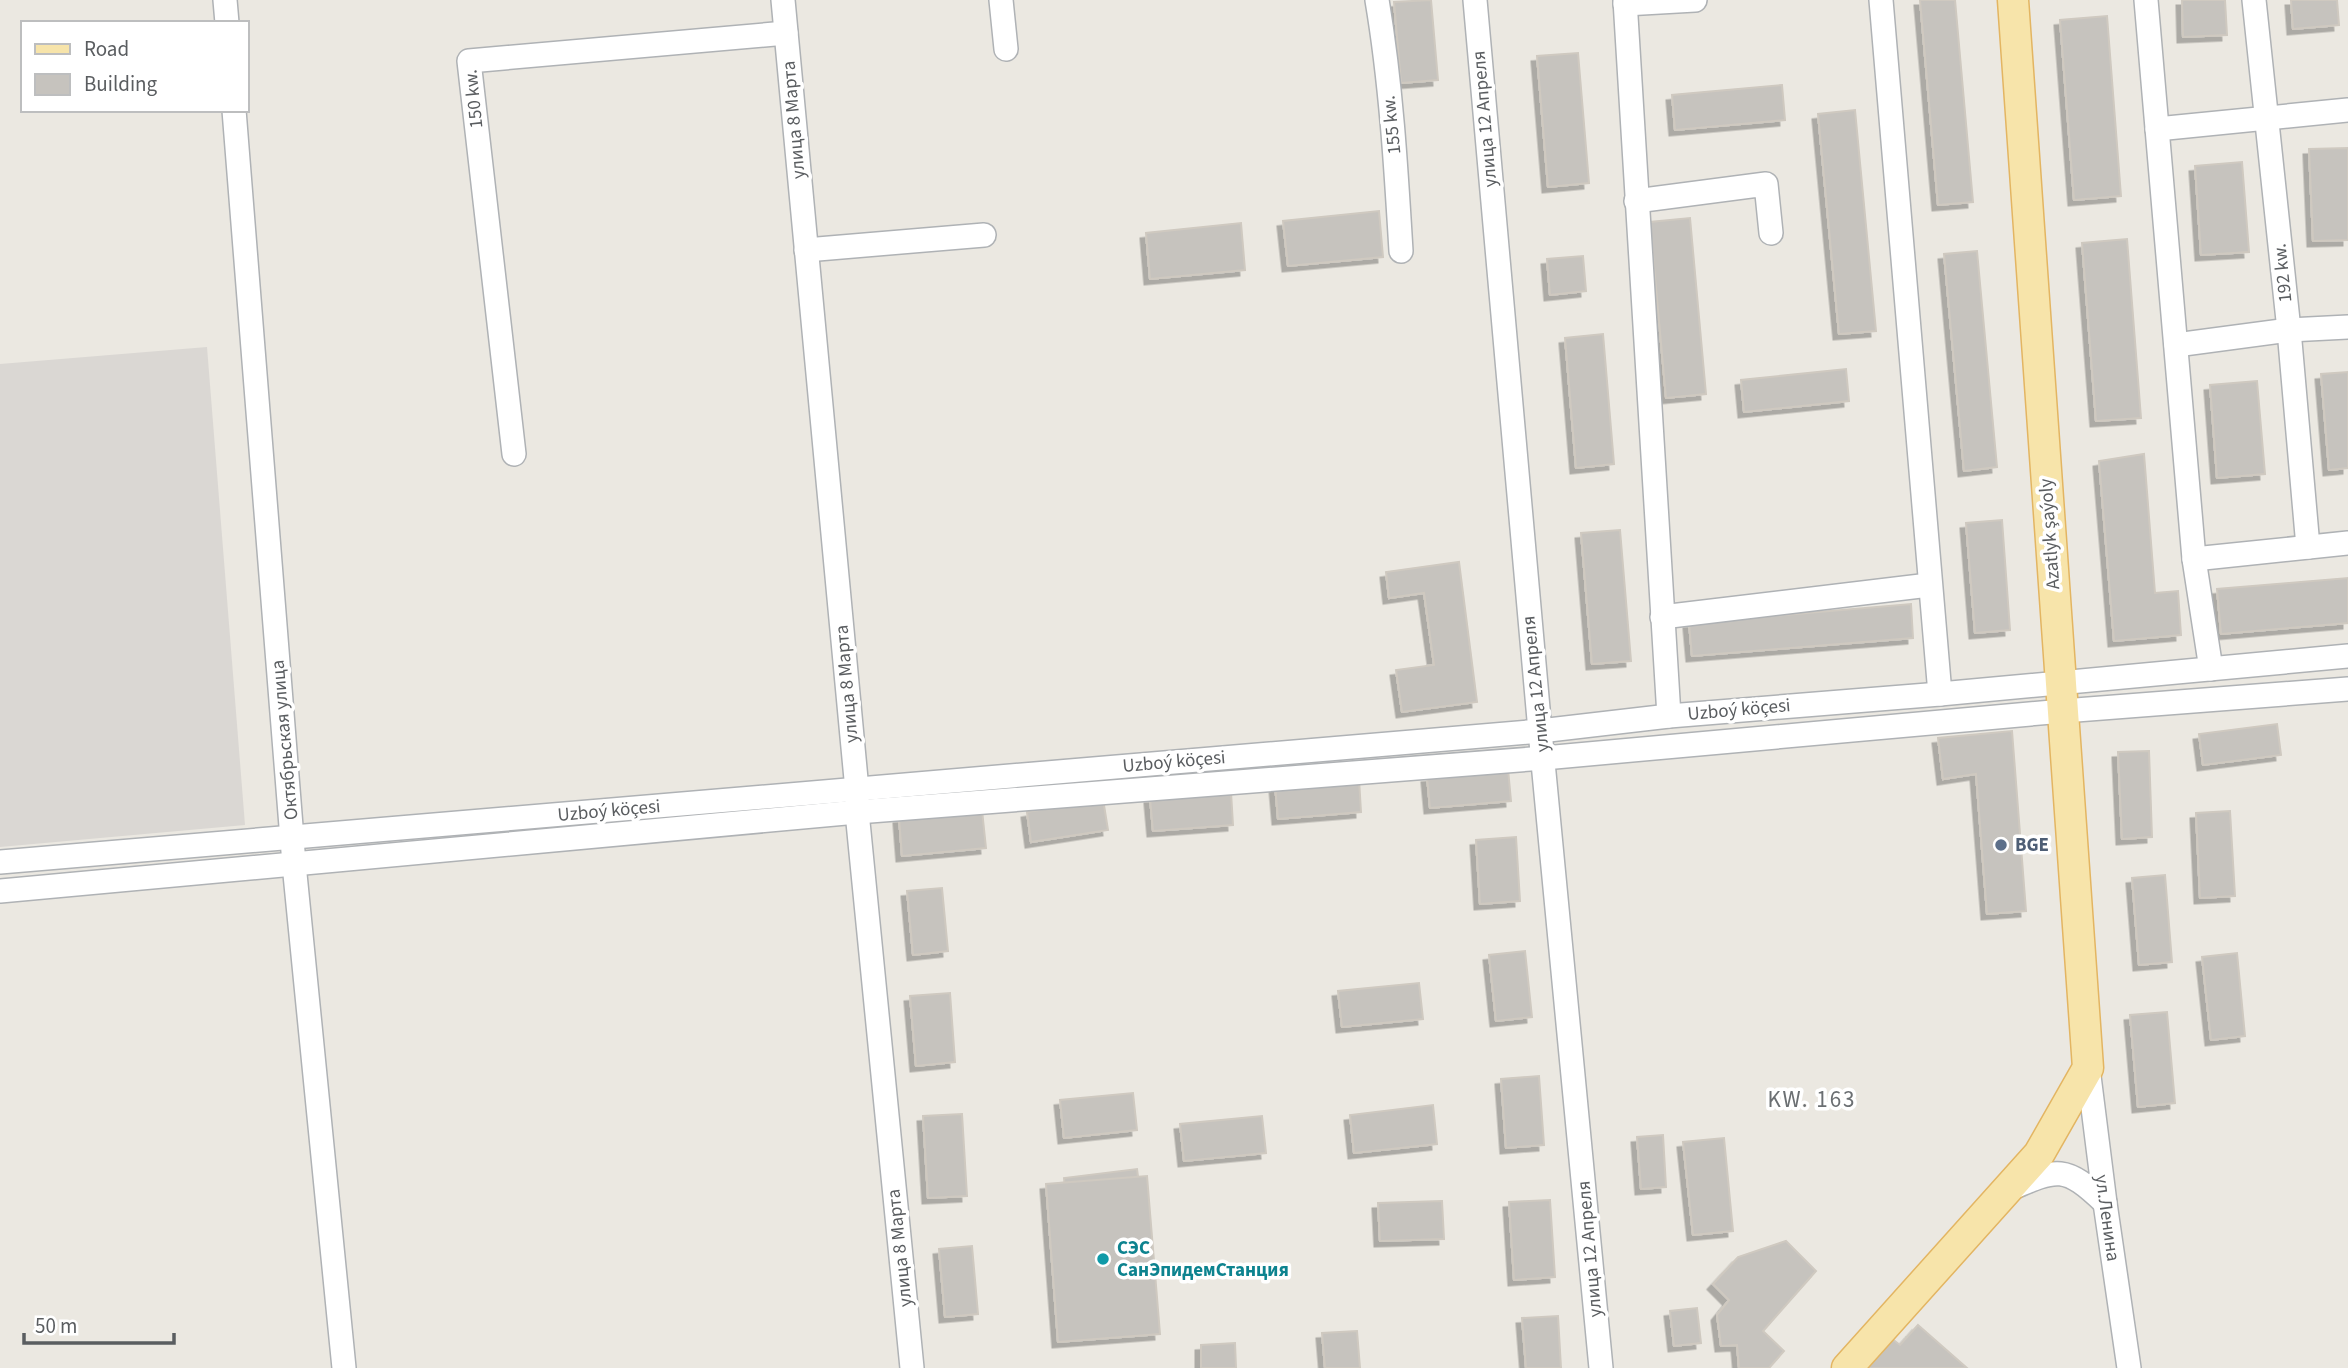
<svg xmlns="http://www.w3.org/2000/svg" width="2348" height="1368" viewBox="0 0 2348 1368" font-family="'Source Sans 3',sans-serif">
  <style>
    .industrial { fill: #dad7d3 }
    .building { fill: #c6c3be; stroke: #cfc9c0; stroke-width: 2; filter: url(#shadow) }
    .lines { fill: none; stroke-linecap: round; stroke-linejoin: round }
    .minor-casing { stroke: #afb2b5; stroke-width: 26 }
    .major-casing { stroke: #e3b562; stroke-width: 33 }
    .minor { stroke: #fff; stroke-width: 23 }
    .major { stroke: #f7e4aa; stroke-width: 30 }
    .service-dot { fill: #5c6f8a; stroke: #fff; stroke-width: 2.5 }
    .culture-dot { fill: #0f9aa8; stroke: #fff; stroke-width: 2.5 }
    .labels { text-anchor: middle; dominant-baseline: central; stroke-width: 7; stroke-linejoin: round; paint-order: stroke }
    .street-label { font-size: 19px; fill: #5a5d60; stroke: #fff }
    .service-label { font-size: 19px; font-weight: bold; fill: #4e5e75; stroke: #fff; text-anchor: start }
    .culture-label { font-size: 19px; font-weight: bold; fill: #0d838f; stroke: #fff; text-anchor: start }
    .quarter-label { font-size: 23px; letter-spacing: 2px; fill: #6b6f72; stroke: #fff }
  </style>
  <defs>
    <filter id="shadow"><feDropShadow dx="-5.5" dy="5.5" stdDeviation="0" flood-color="#0004"/></filter>
  </defs>
  <rect width="100%" height="100%" fill="#ebe8e1"/>
  <path class="industrial" d="M207,347L245,825L0,847V364Z"/>
  <g class="building">
    <path d="M1431,0L1438,80L1401,83L1394,2Z"/>
    <path d="M1920,0H1955L1973,202L1938,205Z"/>
    <path d="M2182,0H2225L2227,35L2183,37Z"/>
    <path d="M2291,0H2337L2339,25L2293,29Z"/>
    <path d="M2107,16L2121,196L2074,200L2060,20Z"/>
    <path d="M1578,53L1589,183L1548,187L1537,56Z"/>
    <path d="M1782,85L1785,120L1675,130L1672,95Z"/>
    <path d="M1855,110L1876,331L1839,334L1818,114Z"/>
    <path d="M2348,148V240L2313,241L2309,149Z"/>
    <path d="M2242,162L2249,252L2201,255L2195,166Z"/>
    <path d="M1379,211L1383,257L1288,266L1283,221Z"/>
    <path d="M1690,218L1706,394L1666,398L1650,222Z"/>
    <path d="M1241,223L1245,270L1150,279L1146,233Z"/>
    <path d="M2127,239L2141,418L2096,421L2082,243Z"/>
    <path d="M1977,251L1997,467L1964,471L1944,254Z"/>
    <path d="M1583,256L1586,291L1550,295L1547,259Z"/>
    <path d="M1603,334L1614,464L1576,468L1565,338Z"/>
    <path d="M1846,369L1849,401L1744,412L1741,380Z"/>
    <path d="M2348,372V468L2329,470L2321,374Z"/>
    <path d="M2257,381L2265,474L2217,478L2210,385Z"/>
    <path d="M2144,454L2155,593L2178,591L2181,635L2114,641L2099,461Z"/>
    <path d="M2002,520L2010,630L1975,633L1966,523Z"/>
    <path d="M1620,530L1631,661L1592,664L1581,533Z"/>
    <path d="M1459,562L1477,702L1402,712L1396,670L1434,665L1424,593L1389,598L1386,572Z"/>
    <path d="M2348,578V623L2221,634L2217,589Z"/>
    <path d="M1911,604L1913,638L1692,656L1689,623Z"/>
    <path d="M2277,724L2281,755L2203,765L2199,734Z"/>
    <path d="M2012,731L2026,911L1987,914L1976,774L1943,779L1938,738Z"/>
    <path d="M2149,751L2152,837L2122,839L2118,752Z"/>
    <path d="M1508,769L1511,801L1430,808L1427,777Z"/>
    <path d="M1359,779L1361,812L1278,819L1275,785Z"/>
    <path d="M1231,792L1233,825L1153,831L1150,798Z"/>
    <path d="M1103,799L1108,830L1031,842L1027,812Z"/>
    <path d="M982,810L986,848L902,856L899,818Z"/>
    <path d="M2230,811L2235,896L2200,898L2196,813Z"/>
    <path d="M1516,837L1520,901L1480,904L1476,840Z"/>
    <path d="M2165,875L2172,962L2139,965L2132,878Z"/>
    <path d="M942,888L948,951L913,955L907,891Z"/>
    <path d="M1525,951L1532,1017L1496,1021L1489,955Z"/>
    <path d="M2237,953L2245,1036L2211,1040L2202,957Z"/>
    <path d="M1419,983L1423,1019L1342,1027L1338,991Z"/>
    <path d="M950,993L955,1062L916,1066L910,996Z"/>
    <path d="M2167,1012L2175,1103L2138,1107L2130,1015Z"/>
    <path d="M1539,1076L1544,1145L1506,1148L1501,1079Z"/>
    <path d="M1133,1093L1137,1130L1064,1138L1060,1100Z"/>
    <path d="M1433,1105L1437,1144L1354,1153L1350,1115Z"/>
    <path d="M962,1114L967,1196L928,1198L923,1116Z"/>
    <path d="M1262,1116L1266,1153L1184,1161L1180,1124Z"/>
    <path d="M1663,1135L1666,1187L1641,1189L1637,1137Z"/>
    <path d="M1724,1138L1733,1231L1693,1235L1683,1142Z"/>
    <path d="M1137,1169L1142,1207L1068,1216L1064,1178Z"/>
    <path d="M1147,1176L1160,1334L1058,1342L1046,1184Z"/>
    <path d="M1550,1200L1555,1277L1514,1280L1509,1202Z"/>
    <path d="M1442,1201L1444,1239L1380,1241L1378,1203Z"/>
    <path d="M1786,1241L1816,1271L1763,1331L1784,1351L1769,1368H1739L1737,1345L1721,1346L1717,1315L1729,1300L1713,1284L1738,1257Z"/>
    <path d="M972,1246L978,1314L945,1317L939,1249Z"/>
    <path d="M1697,1308L1701,1343L1674,1346L1670,1311Z"/>
    <path d="M1558,1316L1561,1368H1526L1522,1318Z"/>
    <path d="M1918,1325L1967,1368H1864L1891,1338L1900,1345Z"/>
    <path d="M1357,1331L1360,1368H1325L1322,1333Z"/>
    <path d="M1235,1343L1236,1368H1201V1345Z"/>
  </g>
  <g class="lines">
    <defs>
      <g id="minor">
        <path d="M225,0L227,23"/>
        <path d="M783,0L857,790V812L912,1368"/>
        <path d="M1001,0L1006,49"/>
        <path d="M1377,0C1391,83 1396,167 1401,251"/>
        <path d="M1475,0L1540,731L1601,1368"/>
        <path d="M1625,0L1669,716"/>
        <path d="M1881,0L1940,694"/>
        <path d="M2146,0L2194,559L2211,669"/>
        <path d="M2254,0L2289,330L2308,547"/>
        <path d="M1625,4L1695,0"/>
        <path d="M234,110L294,864L344,1368"/>
        <path d="M2157,129L2348,110"/>
        <path d="M1636,201L1766,184L1771,233"/>
        <path d="M806,250L984,235"/>
        <path d="M2176,345L2289,330L2348,327"/>
        <path d="M514,454L469,61L786,33"/>
        <path d="M2194,559L2348,543"/>
        <path d="M1662,617L1929,585"/>
        <path d="M0,862L1540,731L1669,716L1940,694L2348,656"/>
        <path d="M0,891L857,812L1544,758L2063,711L2348,689"/>
        <path d="M2088,1068L2105,1203L2129,1368"/>
        <path d="M2010,1189C2058,1168 2065,1165 2105,1203"/>
      </g>
      <path id="major" d="M1847,1368L2039,1154L2088,1068L2013,0"/>
    </defs>
    <use href="#minor" class="minor-casing"/>
    <use href="#major" class="major-casing"/>
    <use href="#minor" class="minor"/>
    <use href="#major" class="major"/>
  </g>
  <circle class="service-dot" cx="2001" cy="845" r="7"/>
  <circle class="culture-dot" cx="1103" cy="1259" r="7"/>
  <g class="labels">
    <g class="street-label">
      <text transform="translate(474 99) rotate(-96)">150 kw.</text>
      <text transform="translate(1485 119) rotate(-95)">улица 12 Апреля</text>
      <text transform="translate(794 120) rotate(-95)">улица 8 Марта</text>
      <text transform="translate(1392 125) rotate(-96)">155 kw.</text>
      <text transform="translate(2283 273) rotate(-96)">192 kw.</text>
      <text transform="translate(2050 534) rotate(-94)">Azatlyk şaýoly</text>
      <text transform="translate(847 684) rotate(-95)">улица 8 Марта</text>
      <text transform="translate(1536 684) rotate(-96)">улица 12 Апреля</text>
      <text transform="translate(1739 710) rotate(-5)">Uzboý köçesi</text>
      <text transform="translate(285 740) rotate(-95)">Октябрьская улица</text>
      <text transform="translate(1174 762) rotate(-5)">Uzboý köçesi</text>
      <text transform="translate(609 811) rotate(-5)">Uzboý köçesi</text>
      <text transform="translate(2107 1218) rotate(82)">ул.Ленина</text>
      <text transform="translate(900 1248) rotate(-96)">улица 8 Марта</text>
      <text transform="translate(1590 1249) rotate(-95)">улица 12 Апреля</text>
    </g>
    <g class="service-label">
      <text x="2015" y="845">BGE</text>
    </g>
    <g class="culture-label">
      <text x="1117" y="1248">СЭС<tspan x="1117" dy="22">СанЭпидемСтанция</tspan></text>
    </g>
    <g class="quarter-label">
      <text x="1812" y="1099">KW. 163</text>
    </g>
  </g>
  <rect x="21" y="21" width="228" height="91" fill="#ffffff" stroke="#bdbebf" stroke-width="2"/>
  <rect x="35" y="44" width="35" height="10" fill="#f7e4aa" stroke="#bdbebf" stroke-width="2"/>
  <text x="84" y="56" font-size="21" fill="#5a5d60">Road</text>
  <rect x="35" y="74" width="35" height="21" fill="#c6c3be" stroke="#bdbebf" stroke-width="2"/>
  <text x="84" y="91" font-size="21" fill="#5a5d60">Building</text>
  <path d="M24 1333v10h150v-10" fill="none" stroke="#5a5d60" stroke-width="3.5"/>
  <text x="35" y="1333" font-size="21" fill="#5a5d60" stroke="#ffffff" stroke-width="5" paint-order="stroke">50 m</text>
</svg>
